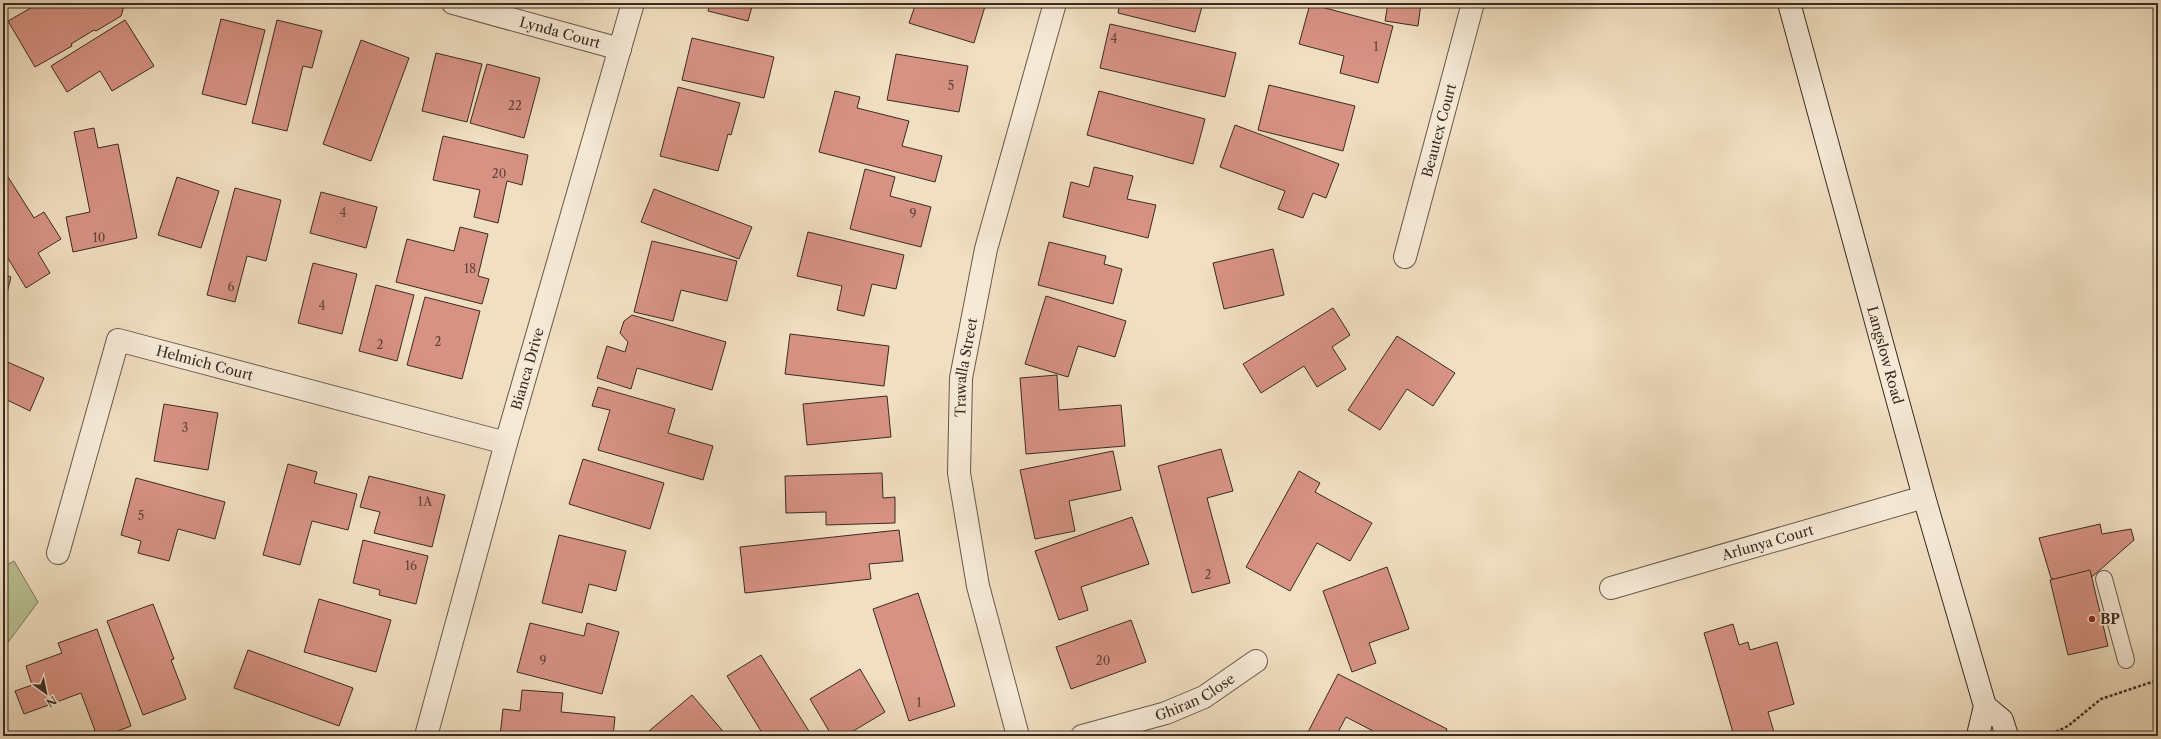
<svg xmlns="http://www.w3.org/2000/svg" width="2161" height="739" viewBox="0 0 2161 739" font-family="'Libre Caslon Text',serif">
  <style>
    .green { fill: #bac293; stroke: #7a765b }
    .building { fill: #d79284; stroke: #3a2b23 }
    .lines { fill: none; stroke-linecap: round; stroke-linejoin: round }
    .lane-casing { stroke: #68584a; stroke-width: 18 }
    .street-casing { stroke: #68584a; stroke-width: 24 }
    .secondary-casing { stroke: #3a2b23; stroke-width: 24 }
    .path { stroke: #3a2b23; stroke-width: 2.5; stroke-dasharray: 3 2; stroke-linecap: butt }
    .lane { stroke: #f6ead7; stroke-width: 16 }
    .street { stroke: #f6ead7; stroke-width: 22 }
    .secondary { stroke: #f6ead7; stroke-width: 22 }
    .poi-dot { fill: #8f2418; stroke: #f6ead7; stroke-width: 1.5 }
    .labels { text-anchor: middle; dominant-baseline: central; stroke-width: 3; stroke-linejoin: round; paint-order: stroke }
    .number-label { font-size: 12px; fill: #61453b }
    .street-label { font-size: 14px; fill: #3a2b23; stroke: #f6ead7 }
    .poi-label { font-size: 14px; font-weight: bold; fill: #3a2b23; stroke: #f6ead7; text-anchor: start }
  </style>
  <rect width="100%" height="100%" fill="#f1dfc1"/>
  <filter id="stains"><feTurbulence type="fractalNoise" baseFrequency=".005" numOctaves="4"/><feColorMatrix values="0 0 0 0 .2 0 0 0 0 .09 0 0 0 0 .02 0 0 0 .5 -.17"/></filter>
  <radialGradient id="worn" r=".72"><stop offset=".6" stop-color="#630" stop-opacity="0"/><stop offset="1" stop-color="#630" stop-opacity=".3"/></radialGradient>
  <path class="green" d="M14,561L38,602L3,649V567Z"/>
  <g class="building">
    <path d="M35,3H122L124,6L121,16L96,31L94,30L71,44L72,46L35,67L8,21L36,5Z"/>
    <path d="M710,3H753L748,21L708,11Z"/>
    <path d="M916,3H986L974,43L909,23Z"/>
    <path d="M1120,3H1203L1195,32L1118,13Z"/>
    <path d="M1388,3H1421L1418,26L1385,21Z"/>
    <path d="M1310,4L1393,26L1378,83L1340,73L1344,56L1299,44Z"/>
    <path d="M221,19L265,30L246,105L202,94Z"/>
    <path d="M125,20L154,66L112,91L100,71L67,92L51,66Z"/>
    <path d="M277,20L322,31L312,68L303,66L287,131L252,123Z"/>
    <path d="M1110,24L1236,53L1225,97L1100,68Z"/>
    <path d="M692,38L774,57L764,98L682,80Z"/>
    <path d="M361,40L409,58L371,161L323,144Z"/>
    <path d="M436,53L482,64L467,122L422,111Z"/>
    <path d="M896,54L968,66L959,112L887,100Z"/>
    <path d="M487,64L540,78L524,138L470,123Z"/>
    <path d="M1269,85L1355,106L1343,151L1258,130Z"/>
    <path d="M678,87L740,103L731,135L728,134L718,171L660,156Z"/>
    <path d="M835,91L860,97L857,108L909,121L902,146L942,156L935,182L819,152Z"/>
    <path d="M1099,91L1205,119L1193,164L1087,135Z"/>
    <path d="M1235,125L1339,164L1326,198L1313,193L1303,218L1278,209L1285,191L1220,167Z"/>
    <path d="M94,128L98,148L118,144L137,238L73,252L66,217L90,212L74,132Z"/>
    <path d="M443,136L528,155L522,185L507,181L498,223L474,217L480,190L433,180Z"/>
    <path d="M1094,167L1133,176L1127,199L1156,205L1148,238L1063,217L1071,182L1089,187Z"/>
    <path d="M3,169L34,218L44,212L61,239L38,253L50,273L26,288L3,250Z"/>
    <path d="M865,169L895,177L890,196L931,207L921,247L850,229Z"/>
    <path d="M177,177L219,191L201,248L158,235Z"/>
    <path d="M235,188L281,200L266,261L247,256L235,302L207,295Z"/>
    <path d="M654,189L752,227L739,259L641,222Z"/>
    <path d="M321,192L377,207L366,248L310,233Z"/>
    <path d="M460,227L488,234L478,276L489,279L482,304L396,282L407,239L454,251Z"/>
    <path d="M808,232L904,255L896,289L872,284L864,316L837,310L842,286L797,276Z"/>
    <path d="M652,241L737,261L727,301L681,290L673,321L634,312Z"/>
    <path d="M1049,242L1106,256L1104,264L1122,269L1113,304L1038,285Z"/>
    <path d="M1273,249L1284,295L1224,309L1213,263Z"/>
    <path d="M313,263L357,274L342,334L298,323Z"/>
    <path d="M3,274L11,277L3,309Z"/>
    <path d="M376,285L414,295L397,361L359,351Z"/>
    <path d="M1046,296L1126,321L1115,357L1078,346L1068,377L1025,364Z"/>
    <path d="M425,297L480,311L462,379L407,365Z"/>
    <path d="M1333,308L1350,335L1332,347L1346,369L1317,387L1304,366L1261,393L1243,364Z"/>
    <path d="M632,315L726,342L712,390L637,368L631,389L597,378L607,346L625,352L628,342L620,333L624,321Z"/>
    <path d="M790,334L889,346L884,386L785,374Z"/>
    <path d="M1397,336L1455,373L1433,406L1407,389L1380,430L1348,410Z"/>
    <path d="M3,360L44,378L30,411L3,398Z"/>
    <path d="M1057,375L1059,410L1121,405L1125,446L1026,454L1020,378Z"/>
    <path d="M598,387L675,409L668,433L713,446L703,480L598,450L610,410L592,406Z"/>
    <path d="M887,396L891,437L807,445L803,404Z"/>
    <path d="M164,404L218,413L208,470L154,461Z"/>
    <path d="M1221,449L1233,491L1207,498L1230,583L1192,593L1158,466Z"/>
    <path d="M1113,451L1121,490L1069,501L1075,531L1035,539L1020,470Z"/>
    <path d="M583,459L664,483L650,529L569,504Z"/>
    <path d="M288,464L317,472L314,483L357,494L348,530L312,521L300,565L263,555Z"/>
    <path d="M1299,471L1320,483L1315,492L1372,523L1350,561L1317,543L1290,591L1246,567Z"/>
    <path d="M882,473L883,498L895,497V523L826,525V512L786,513L785,476Z"/>
    <path d="M369,476L445,495L432,547L374,533L380,512L360,507Z"/>
    <path d="M136,478L225,502L215,539L178,529L169,561L138,553L141,541L121,535Z"/>
    <path d="M1132,517L1149,564L1081,587L1088,610L1059,620L1035,551Z"/>
    <path d="M2100,524L2102,534L2131,529L2134,540L2093,576L2065,584L2051,578L2039,538Z"/>
    <path d="M899,530L903,561L869,564L871,579L745,593L740,547Z"/>
    <path d="M559,535L626,551L616,591L589,584L582,613L542,603Z"/>
    <path d="M363,540L428,556L416,604L379,595L380,590L353,583Z"/>
    <path d="M1387,567L1409,629L1369,643L1376,663L1352,672L1323,591Z"/>
    <path d="M2090,570L2108,646L2068,655L2050,580Z"/>
    <path d="M918,593L955,706L909,721L873,609Z"/>
    <path d="M319,599L391,620L376,672L304,652Z"/>
    <path d="M153,604L174,659L171,660L186,699L143,715L107,621Z"/>
    <path d="M1131,620L1146,662L1071,689L1056,647Z"/>
    <path d="M530,623L584,636L587,623L619,632L602,694L517,672Z"/>
    <path d="M1733,624L1739,645L1748,642L1750,650L1777,642L1794,704L1768,712L1774,732L1759,736H1734L1704,633Z"/>
    <path d="M97,629L131,726L105,736H97L81,693L24,714L15,691L32,685L26,666L62,653L58,643Z"/>
    <path d="M248,650L353,688L339,726L234,688Z"/>
    <path d="M761,655L812,736H764L727,676Z"/>
    <path d="M860,669L885,712L845,736H832L810,699Z"/>
    <path d="M1338,674L1447,729L1444,736H1372L1375,732L1346,717L1336,736H1311L1307,734Z"/>
    <path d="M522,690L563,693L561,712L615,717L613,736H500L503,709L520,711Z"/>
    <path d="M692,695L727,736H653L649,731Z"/>
  </g>
  <g class="lines">
    <defs>
      <path id="lane" d="M2104,579L2126,660"/>
      <g id="street">
        <path id="s1" d="M453,3L620,49"/>
        <path id="s2" d="M1405,257L1473,3"/>
        <path id="s3" d="M58,553L118,340L506,443"/>
        <path id="s4" d="M1611,588L1924,497"/>
        <path id="s5" d="M426,736L506,443L633,3"/>
        <path id="s6" d="M1018,736L978,586L959,473L961,378L986,249L1055,3"/>
        <path id="s7" d="M1082,736L1166,713L1204,697L1256,661"/>
      </g>
      <g id="secondary">
        <path id="s8" d="M1789,3L1924,497L1985,706L1979,731L1980,736"/>
        <path d="M1985,706L2002,720L2007,736"/>
      </g>
    </defs>
    <use href="#lane" class="lane-casing"/>
    <use href="#street" class="street-casing"/>
    <use href="#secondary" class="secondary-casing"/>
    <path class="path" d="M2047,736L2068,726L2101,699L2158,680"/>
    <use href="#lane" class="lane"/>
    <use href="#street" class="street"/>
    <use href="#secondary" class="secondary"/>
  </g>
  <circle class="poi-dot" cx="2092" cy="619" r="4"/>
  <g class="labels">
    <g class="number-label">
      <text x="1114" y="38">4</text>
      <text x="1376" y="46">1</text>
      <text x="951" y="85">5</text>
      <text x="515" y="105">22</text>
      <text x="499" y="173">20</text>
      <text x="343" y="212">4</text>
      <text x="913" y="213">9</text>
      <text x="99" y="237">10</text>
      <text x="470" y="268">18</text>
      <text x="231" y="286">6</text>
      <text x="322" y="305">4</text>
      <text x="438" y="341">2</text>
      <text x="380" y="344">2</text>
      <text x="185" y="427">3</text>
      <text x="425" y="501">1A</text>
      <text x="141" y="515">5</text>
      <text x="411" y="565">16</text>
      <text x="1208" y="574">2</text>
      <text x="543" y="660">9</text>
      <text x="1103" y="660">20</text>
      <text x="919" y="702">1</text>
    </g>
    <g class="street-label">
      <text stroke="none"><textPath href="#s1" startOffset="111">Lynda Court</textPath></text>
      <text stroke="none"><textPath href="#s2" startOffset="131">Beautex Court</textPath></text>
      <text stroke="none"><textPath href="#s8" startOffset="365">Langslow Road</textPath></text>
      <text stroke="none"><textPath href="#s3" startOffset="311">Helmich Court</textPath></text>
      <text stroke="none"><textPath href="#s6" startOffset="376">Trawalla Street</textPath></text>
      <text stroke="none"><textPath href="#s5" startOffset="381">Bianca Drive</textPath></text>
      <text stroke="none"><textPath href="#s4" startOffset="163">Arlunya Court</textPath></text>
      <text stroke="none"><textPath href="#s7" startOffset="120">Ghiran Close</textPath></text>
    </g>
    <g class="poi-label">
      <text x="2100" y="619">BP</text>
    </g>
  </g>
  <rect width="2161" height="739" fill="none" stroke="#f1dfc1" stroke-width="16"/>
  <rect x="4" y="4" width="2153" height="731" fill="none" stroke="#3a2b23" stroke-width="2"/>
  <rect x="8" y="8" width="2145" height="723" fill="none" stroke="#3a2b23"/>
  <g transform="translate(46 693) rotate(147)" stroke="#f6ead7" stroke-width="3" paint-order="stroke">
  <path d="M0-3L7 15L0 10L-7 15Z" fill="#3a2b23"/>
  <text y="-6" font-size="11" font-weight="bold" text-anchor="middle" fill="#3a2b23">N</text>
  </g>
  <rect width="100%" height="100%" filter="url(#stains)"/>
  <rect width="100%" height="100%" fill="url(#worn)"/>
</svg>
